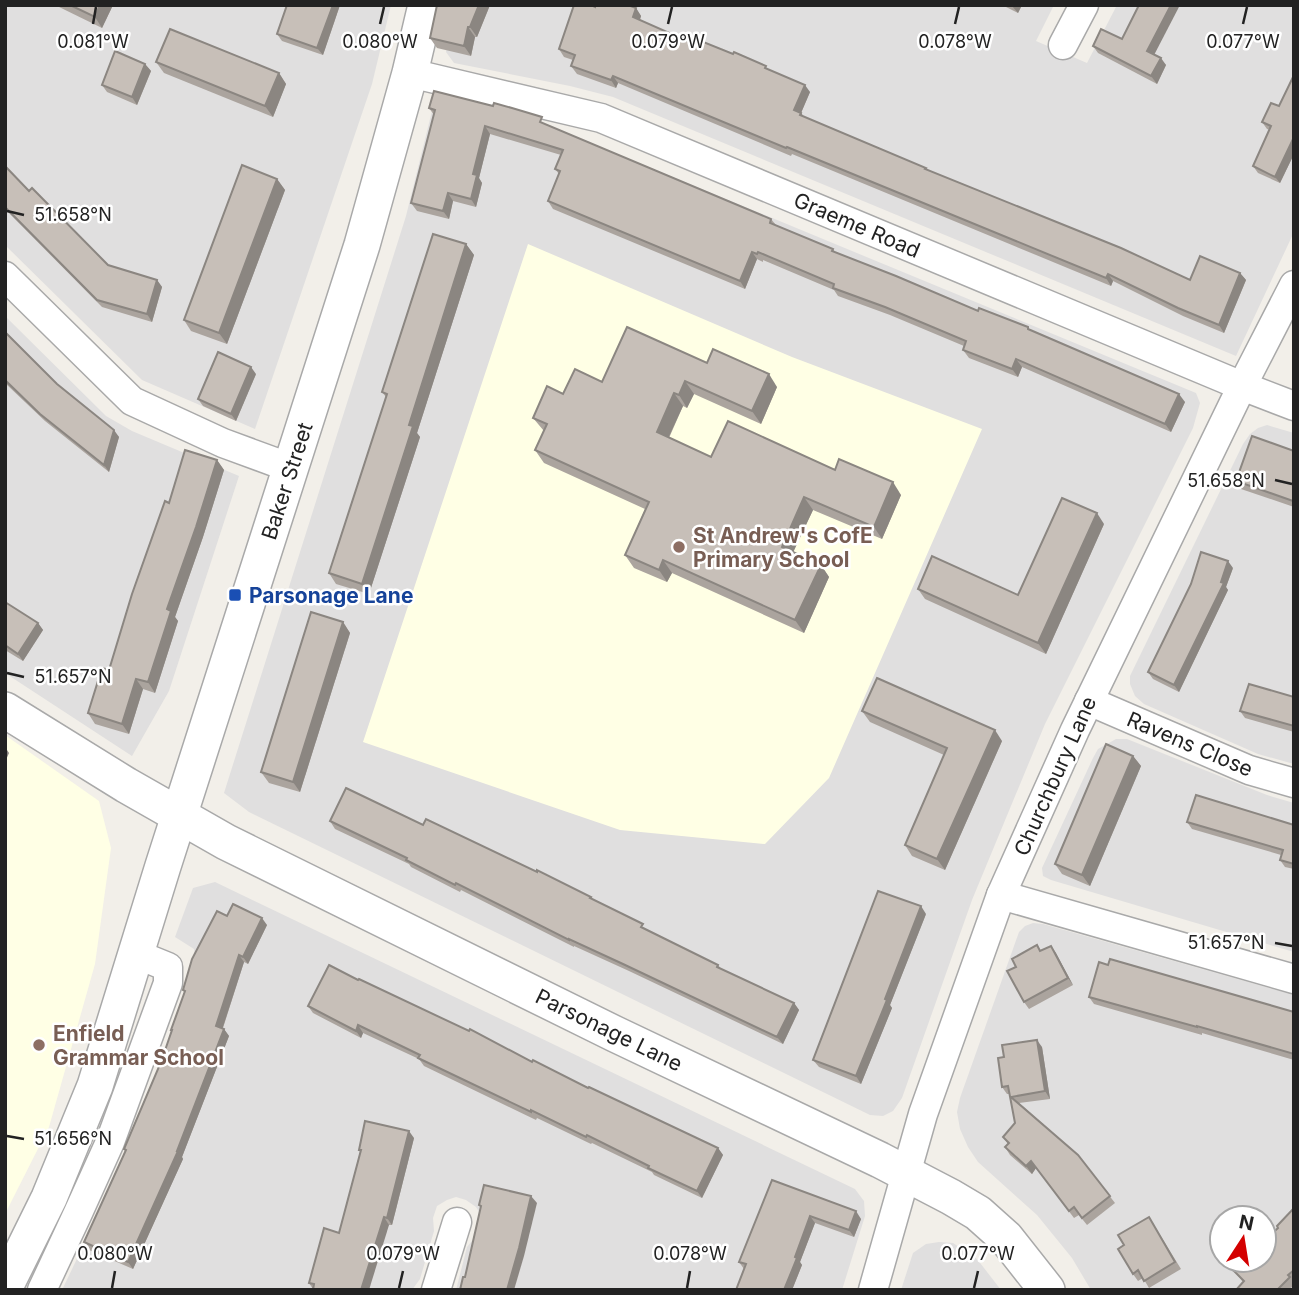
<svg xmlns="http://www.w3.org/2000/svg" width="1299" height="1295" viewBox="0 0 1299 1295" font-family="Inter,sans-serif">
  <style>
    .residential { fill: #e0dfdf; fill-rule: evenodd }
    .education { fill: #ffffe5 }
    .lines { fill: none; stroke-linecap: round; stroke-linejoin: round }
    .minor-casing { stroke: #a9a9a9; stroke-width: 31 }
    .tertiary-casing { stroke: #a9a9a9; stroke-width: 38 }
    .minor { stroke: #fff; stroke-width: 28 }
    .tertiary { stroke: #fff; stroke-width: 35 }
    .wall { fill: #aba49e }
    .shaded-wall { fill: #8b8681 }
    .building { fill: #c7bfb8; stroke: #8b8681; stroke-width: 2 }
    .ticks { fill: none; stroke: #222; stroke-width: 2.5 }
    .education-dot { fill: #8d6e63; stroke: #fff; stroke-width: 2.5 }
    .transit-dot { fill: #1a4fb4; stroke: #fff; stroke-width: 2.5 }
    .labels { text-anchor: middle; dominant-baseline: central; stroke-width: 5; stroke-linejoin: round; paint-order: stroke }
    .street-label { font-size: 21px; fill: #222; stroke: #fff }
    .education-label { font-size: 21px; font-weight: bold; fill: #785e54; stroke: #fff; text-anchor: start }
    .transit-label { font-size: 21px; font-weight: bold; fill: #164399; stroke: #fff; text-anchor: start }
    .ticks-label { font-size: 18px; text-anchor: middle; fill: #222; stroke: #fff; stroke-width: 5; stroke-linejoin: round; paint-order: stroke }
  </style>
  <rect width="100%" height="100%" fill="#f2efe9"/>
  <g class="residential">
    <path d="M5,5H391L372,84L255,429L142,380L5,245Z"/>
    <path d="M456,5H1054L1036,41L1087,63L1117,5H1294V232L1236,356L613,97L570,86L454,63L446,52Z"/>
    <path d="M433,107L571,135L1196,393L1200,403L1193,428L1045,724L972,900L902,1098L893,1111L883,1116L870,1115L249,812L224,793L406,216Z"/>
    <path d="M5,316L106,416L132,431L239,476L169,691L132,756L5,673Z"/>
    <path d="M1267,425L1294,433V764L1258,754L1144,704L1135,696L1130,684V676L1243,444L1250,434L1258,428Z"/>
    <path d="M1116,739H1127L1267,795L1294,803V952L1051,880L1043,876L1042,868L1093,758L1098,749Z"/>
    <path d="M215,882L855,1189L864,1201L865,1216L842,1290H456L467,1247L476,1236L481,1215L476,1207L466,1200L456,1197L447,1200L437,1206L433,1218L434,1231L420,1279L412,1290H62L121,1167L166,1054L196,964L194,949L175,937L193,888Z"/>
    <path d="M1033,923L1043,924L1294,995V1290H1091L1072,1258L1037,1215L978,1162L968,1147L960,1129L957,1112L960,1098L1019,932L1025,926ZM1222,1218H1264V1260H1222Z"/>
    <path d="M939,1242L953,1243L977,1259L1001,1290H901L913,1253L926,1244Z"/>
  </g>
  <g class="education">
    <path d="M528,244L792,357L982,429L829,778L765,844L620,830L363,742Z"/>
    <path d="M5,735L99,801L111,848L95,964L49,1127L5,1214Z"/>
  </g>
  <g class="lines">
    <defs>
      <g id="minor">
        <path d="M1063,45L1084,5"/>
        <path d="M410,73L601,118L1242,386L1294,406"/>
        <path d="M5,276L132,401L223,443L291,468"/>
        <path d="M1089,701L1249,770L1294,783"/>
        <path d="M1001,895L1294,979"/>
        <path d="M42,1290L78,1213L110,1142L168,983V967L136,954"/>
        <path d="M436,1290L457,1222"/>
        <path d="M873,1290L923,1114L1001,895L1075,730L1242,386L1294,285"/>
      </g>
      <g id="tertiary">
        <path d="M5,710L126,785L226,842L615,1034L880,1160L951,1197L978,1213L1006,1238L1047,1290"/>
        <path d="M5,1287L49,1198L95,1086L163,866L362,245L410,73L426,5"/>
      </g>
    </defs>
    <use href="#minor" class="minor-casing"/>
    <use href="#tertiary" class="tertiary-casing"/>
    <use href="#minor" class="minor"/>
    <use href="#tertiary" class="tertiary"/>
  </g>
  <g class="wall">
    <path d="M55,5H113L102,28Z"/>
    <path d="M340,5L323,55L282,41L277,34Z"/>
    <path d="M437,5H490L477,37H475L471,56L437,48L430,38Z"/>
    <path d="M1002,5H1022L1018,13Z"/>
    <path d="M595,7L636,8L641,16L640,20L694,44L768,69L810,92L801,113L804,117L926,168L928,171L1190,280L1240,273L1246,280L1224,333L1183,316L1113,281L1111,286L792,154L791,156L618,83L616,88L577,74L571,66L573,60L564,57L559,49Z"/>
    <path d="M1122,39L1154,55L1166,65L1157,84L1098,53L1093,46Z"/>
    <path d="M156,62L279,73L286,84L273,117L164,73Z"/>
    <path d="M145,64L151,71L137,105L107,92L102,85Z"/>
    <path d="M1294,75V154L1280,183L1258,173L1253,166L1270,130L1267,129L1262,122L1279,106Z"/>
    <path d="M429,108L548,125L771,219L776,225L833,249L835,252L978,311L1028,327L1030,330L1185,402L1171,432L1022,367L1018,377L969,358L963,350L964,346L890,315L838,296L834,290L763,260V262L757,259L745,289L553,209L548,201L559,174L555,169L561,155L490,134L479,178L482,183L476,207L453,201L449,219L417,211L411,203L434,115Z"/>
    <path d="M5,166L29,191L108,265L157,280L162,287L152,322L102,307L5,209Z"/>
    <path d="M277,179L285,190L227,344L191,331L184,320Z"/>
    <path d="M466,244L474,255L417,433L420,437L369,594L336,584L329,573L386,397L382,392Z"/>
    <path d="M5,332L57,384L119,437L109,472L45,421L5,383Z"/>
    <path d="M707,363L777,387L761,424L694,394L687,408L683,406L669,438L711,457L835,470L901,495L882,539L813,510L793,552L821,565L829,577L804,633L672,573L667,582L634,568L625,555L645,509L544,463L535,450L544,431L533,418L563,394L602,382Z"/>
    <path d="M256,374L236,421L203,406L198,399Z"/>
    <path d="M1294,451V507L1241,489L1236,481Z"/>
    <path d="M217,460L224,470L203,537L175,617L178,621L155,693L143,689L129,734L95,724L88,713L109,670L169,503Z"/>
    <path d="M1104,524L1046,654L925,599L918,589L1018,595Z"/>
    <path d="M1233,568L1226,587L1228,590L1179,692L1153,679L1148,672Z"/>
    <path d="M5,602L38,623L43,630L23,661L5,650Z"/>
    <path d="M343,622L350,633L300,792L269,783L261,772Z"/>
    <path d="M1294,697V732L1245,718L1240,711Z"/>
    <path d="M862,711L1002,741L945,870L912,856L905,845L944,755L870,722Z"/>
    <path d="M1133,756L1141,766L1090,886L1062,874L1055,864Z"/>
    <path d="M330,821L423,825L591,897L592,900L647,930L718,965L721,969L794,1003L799,1010L783,1044L629,971L574,946V947L461,890L460,892L411,867L409,864L335,829Z"/>
    <path d="M1187,822L1294,825V869L1285,867L1280,860L1281,855L1192,829Z"/>
    <path d="M926,914L890,1005L892,1008L861,1084L819,1067L813,1060Z"/>
    <path d="M227,916L267,925L248,964L244,962L223,1028L229,1036L182,1157L183,1159L133,1269L89,1250L84,1242L125,1151L124,1149L161,1062L172,1031L171,1030L185,993L183,990Z"/>
    <path d="M1037,945L1041,951L1051,946L1073,985L1029,1009L1024,1002L1016,967Z"/>
    <path d="M358,980L718,1148L723,1155L702,1198L654,1175L652,1172L592,1143L591,1144L537,1118L536,1120L424,1066L419,1059L363,1033L361,1038L313,1013L308,1006Z"/>
    <path d="M1089,997L1294,1012V1060L1202,1033V1035L1094,1004Z"/>
    <path d="M1042,1047L1050,1099L1019,1103L1078,1155L1115,1203L1087,1225L1079,1215L1074,1218L1036,1168L1032,1174L1010,1155L1005,1147L1008,1144L1003,1137L1015,1123L1010,1094H1007L1002,1087L1004,1057Z"/>
    <path d="M414,1138L392,1225H389L313,1289L309,1283L339,1233L360,1152L359,1150Z"/>
    <path d="M772,1180L861,1219L854,1237L815,1223L800,1262L802,1265L792,1290H736L744,1269L739,1262Z"/>
    <path d="M1294,1208V1285L1289,1290H1236L1243,1282L1234,1271L1278,1228Z"/>
    <path d="M1149,1217L1181,1269L1149,1288L1143,1278L1138,1281L1133,1274L1124,1245Z"/>
  </g>
  <g class="shaded-wall">
    <path d="M100,5H113L102,28L95,17Z"/>
    <path d="M333,5H340L323,55L317,48Z"/>
    <path d="M479,5H490L477,37L470,27Z"/>
    <path d="M1013,5H1022L1018,13L1012,6Z"/>
    <path d="M1171,5H1180L1152,59L1147,51Z"/>
    <path d="M636,8L641,16L638,25L633,17Z"/>
    <path d="M468,27L475,37L471,56L464,46Z"/>
    <path d="M1161,58L1166,65L1157,84L1151,76Z"/>
    <path d="M145,64L151,71L137,105L132,97Z"/>
    <path d="M279,73L286,84L273,117L265,106Z"/>
    <path d="M613,76L618,83L616,88L611,80Z"/>
    <path d="M805,85L810,92L801,113L806,120L794,110Z"/>
    <path d="M485,126L490,134L479,178L482,183L476,207L471,199L473,174Z"/>
    <path d="M1294,137V154L1280,183L1275,177Z"/>
    <path d="M277,179L285,190L227,344L219,333Z"/>
    <path d="M448,193L453,201L449,219L443,211Z"/>
    <path d="M466,244L474,255L417,433L420,437L369,594L362,584L409,425Z"/>
    <path d="M752,252L757,259L745,289L740,281Z"/>
    <path d="M1240,273L1246,280L1224,333L1219,325Z"/>
    <path d="M1108,274L1113,281L1111,286L1106,278Z"/>
    <path d="M157,280L162,287L152,322L147,314Z"/>
    <path d="M1016,359L1022,367L1018,377L1012,369Z"/>
    <path d="M251,367L256,374L236,421L231,414Z"/>
    <path d="M769,374L777,387L761,424L752,411Z"/>
    <path d="M685,381L694,394L687,408L679,395Z"/>
    <path d="M674,393L683,406L665,445L657,432Z"/>
    <path d="M1179,394L1185,402L1171,432L1165,424Z"/>
    <path d="M114,430L119,437L109,472L104,465Z"/>
    <path d="M217,460L224,470L203,537L175,617L178,621L155,693L148,682L167,609Z"/>
    <path d="M893,482L901,495L882,539L874,527Z"/>
    <path d="M804,497L813,510L790,559L782,547Z"/>
    <path d="M1097,513L1104,524L1046,654L1038,643Z"/>
    <path d="M663,560L672,573L667,582L659,570Z"/>
    <path d="M1228,561L1233,568L1226,587L1228,590L1179,692L1174,685L1221,582Z"/>
    <path d="M821,565L829,577L804,633L795,620Z"/>
    <path d="M343,622L350,633L300,792L293,782Z"/>
    <path d="M38,623L43,630L23,661L18,654Z"/>
    <path d="M136,679L143,689L129,734L122,724Z"/>
    <path d="M995,730L1002,741L945,870L937,859Z"/>
    <path d="M5,747L9,753L5,762Z"/>
    <path d="M1133,756L1141,766L1090,886L1082,875Z"/>
    <path d="M921,906L926,914L890,1005L892,1008L861,1084L856,1076L885,999Z"/>
    <path d="M262,918L267,925L248,964L243,957Z"/>
    <path d="M1051,946L1056,953L1073,985L1068,978Z"/>
    <path d="M239,955L244,962L221,1033L216,1026Z"/>
    <path d="M794,1003L799,1010L783,1044L777,1037Z"/>
    <path d="M358,1025L363,1033L361,1038L356,1031Z"/>
    <path d="M224,1029L229,1036L182,1157L183,1159L133,1269L128,1262L177,1151Z"/>
    <path d="M1037,1040L1042,1047L1050,1099L1045,1091Z"/>
    <path d="M409,1131L414,1138L392,1225L387,1218Z"/>
    <path d="M718,1148L723,1155L702,1198L697,1191Z"/>
    <path d="M1031,1161L1036,1168L1032,1174L1026,1166Z"/>
    <path d="M531,1196L537,1203L524,1256L514,1290H507Z"/>
    <path d="M856,1211L861,1219L854,1237L849,1230Z"/>
    <path d="M810,1216L815,1223L800,1262L802,1265L792,1290H784L795,1257Z"/>
    <path d="M384,1217L389,1225L369,1290H361Z"/>
  </g>
  <g class="building">
    <path d="M70,5H100L95,17Z"/>
    <path d="M287,5H333L317,48L277,34Z"/>
    <path d="M437,5H479L470,27H468L464,46L430,38Z"/>
    <path d="M574,5H591L595,7V5H628L636,8L633,17L694,44L696,39L733,54L734,52L766,66L765,68L805,85L794,110L801,113L800,115L926,168L925,169L1121,248L1190,280L1200,256L1240,273L1219,325L1178,308L1108,274L1106,278L787,147L786,148L613,76L611,80L571,66L575,55L559,49Z"/>
    <path d="M1139,5H1171L1147,51L1161,58L1151,76L1093,46L1101,29L1122,39Z"/>
    <path d="M170,29L279,73L265,106L156,62Z"/>
    <path d="M115,51L145,64L132,97L102,85Z"/>
    <path d="M1294,75V137L1275,177L1253,166L1271,126L1262,122L1271,103L1279,106Z"/>
    <path d="M434,91L493,106L494,103L512,108L542,117L540,122L771,219L770,223L833,249L832,251L896,276L978,311L979,308L1028,327V329L1179,394L1165,424L1016,359L1012,369L963,350L966,341L885,307L833,288L834,284L758,252L757,254L752,252L740,281L548,201L560,171L555,169L563,150L485,126L473,174L477,175L471,199L448,193L443,211L411,203L435,110L429,108Z"/>
    <path d="M242,165L277,179L219,333L184,320Z"/>
    <path d="M5,166L29,191L32,188L108,265L157,280L147,314L97,300L5,207Z"/>
    <path d="M433,234L466,244L409,425L413,426L362,584L329,573L387,394L382,392Z"/>
    <path d="M627,327L707,363L713,349L769,374L752,411L685,381L679,395L674,393L657,432L711,457L728,421L835,470L839,459L893,482L874,527L804,497L782,547L821,565L795,620L663,560L659,570L625,555L649,502L535,450L547,424L533,418L547,386L563,394L575,369L602,382Z"/>
    <path d="M5,332L57,384L114,430L104,465L40,414L5,380Z"/>
    <path d="M218,352L251,367L231,414L198,399Z"/>
    <path d="M1252,436L1294,451V499L1293,501L1236,481Z"/>
    <path d="M185,450L217,460L196,527L167,609L171,611L148,682L136,679L122,724L88,713L102,668L109,670L132,594L165,501L169,503Z"/>
    <path d="M1062,498L1097,513L1038,643L918,589L932,556L1018,595Z"/>
    <path d="M1201,552L1228,561L1221,582L1224,583L1174,685L1148,672L1191,584Z"/>
    <path d="M5,602L38,623L18,654L5,645Z"/>
    <path d="M311,612L343,622L293,782L261,772Z"/>
    <path d="M877,678L995,730L937,859L905,845L947,748L862,711Z"/>
    <path d="M1249,684L1294,697V726L1240,711Z"/>
    <path d="M1106,744L1133,756L1082,875L1055,864Z"/>
    <path d="M346,788L423,825L426,819L537,872V870L591,897L590,898L643,924L641,927L718,965L717,967L794,1003L777,1037L623,964L569,939V940L456,883L455,885L406,860L407,858L330,821Z"/>
    <path d="M1196,795L1294,825V864L1280,860L1283,850L1187,822Z"/>
    <path d="M878,891L921,906L885,999L887,1000L856,1076L813,1060Z"/>
    <path d="M233,904L262,918L243,957L239,955L216,1026L224,1029L177,1151H178L128,1262L84,1242L126,1150L124,1149L161,1062L172,1030H171L185,991L183,990L192,959L217,911L227,916Z"/>
    <path d="M1037,945L1040,951L1051,946L1068,978L1024,1002L1007,971L1016,967L1012,959Z"/>
    <path d="M1110,959L1294,1012V1054L1197,1026V1027L1089,997L1099,962L1108,965Z"/>
    <path d="M329,965L358,980L359,979L469,1031L470,1029L532,1062L533,1060L588,1088L589,1087L718,1148L697,1191L648,1168L649,1166L587,1135L586,1137L531,1110V1112L418,1058L420,1055L358,1025L356,1031L308,1006Z"/>
    <path d="M1037,1040L1045,1091L1011,1097L1078,1155L1110,1196L1082,1218L1074,1207L1069,1211L1031,1161L1026,1166L1005,1147L1009,1143L1003,1137L1015,1123L1008,1086L1002,1087L998,1058L1004,1057L1002,1045Z"/>
    <path d="M365,1121L409,1131L387,1218L384,1217L361,1290H313L314,1284L309,1283L324,1228L339,1233L361,1150H359Z"/>
    <path d="M772,1180L856,1211L849,1230L810,1216L795,1257L797,1258L784,1290H736L746,1264L739,1262Z"/>
    <path d="M484,1185L531,1196L519,1248L507,1290H460L463,1277H465L481,1206L479,1205Z"/>
    <path d="M1294,1208V1270L1288,1275L1290,1277L1277,1290H1236L1244,1281L1234,1271L1245,1260H1264V1241L1278,1228L1277,1226Z"/>
    <path d="M1149,1217L1175,1262L1144,1281L1138,1270L1133,1274L1118,1249L1124,1245L1118,1235Z"/>
  </g>
  <path class="ticks" d="M93,24L96,7M380,24L384,7M668,24L672,7M955,24L959,7M1243,24L1247,7M7,211L24,215M1275,480L1292,484M7,673L24,677M1275,943L1292,946M7,1136L24,1139M112,1288L115,1271M399,1288L403,1271M687,1288L690,1271M974,1288L978,1271"/>
  <g class="education-dot">
    <circle cx="679" cy="547" r="7"/>
    <circle cx="39" cy="1045" r="7"/>
  </g>
  <rect class="transit-dot" x="228" y="588" width="14" height="14" rx="3.5"/>
  <g class="labels">
    <g class="street-label">
      <text transform="translate(857 225) rotate(23)">Graeme Road</text>
      <text transform="translate(287 481) rotate(-72)">Baker Street</text>
      <text transform="translate(1190 744) rotate(23)">Ravens Close</text>
      <text transform="translate(1055 776) rotate(-66)">Churchbury Lane</text>
      <text transform="translate(609 1030) rotate(26)">Parsonage Lane</text>
    </g>
    <g class="education-label">
      <text x="693" y="535">St Andrew's CofE<tspan x="693" dy="24">Primary School</tspan></text>
      <text x="53" y="1033">Enfield<tspan x="53" dy="24">Grammar School</tspan></text>
    </g>
    <g class="transit-label">
      <text x="249" y="595">Parsonage Lane</text>
    </g>
  </g>
  <g class="ticks-label">
    <text x="93" y="48">0.081°W</text>
    <text x="380" y="48">0.080°W</text>
    <text x="668" y="48">0.079°W</text>
    <text x="955" y="48">0.078°W</text>
    <text x="1243" y="48">0.077°W</text>
    <text x="73" y="221">51.658°N</text>
    <text x="1226" y="487">51.658°N</text>
    <text x="73" y="683">51.657°N</text>
    <text x="1226" y="949">51.657°N</text>
    <text x="73" y="1145">51.656°N</text>
    <text x="115" y="1260">0.080°W</text>
    <text x="403" y="1260">0.079°W</text>
    <text x="690" y="1260">0.078°W</text>
    <text x="978" y="1260">0.077°W</text>
  </g>
  <rect width="1299" height="1295" fill="none" stroke="#222222" stroke-width="14"/>
  <g transform="translate(1243 1239) rotate(12)"><circle r="33" fill="#ffffff" stroke="#a7a7a7" stroke-width="2"/>
  <path d="M0-5L12 26L0 18L-12 26Z" fill="#d40000"/>
  <text y="-10" font-size="19" font-weight="bold" text-anchor="middle" fill="#222222">N</text>
  </g>
</svg>
